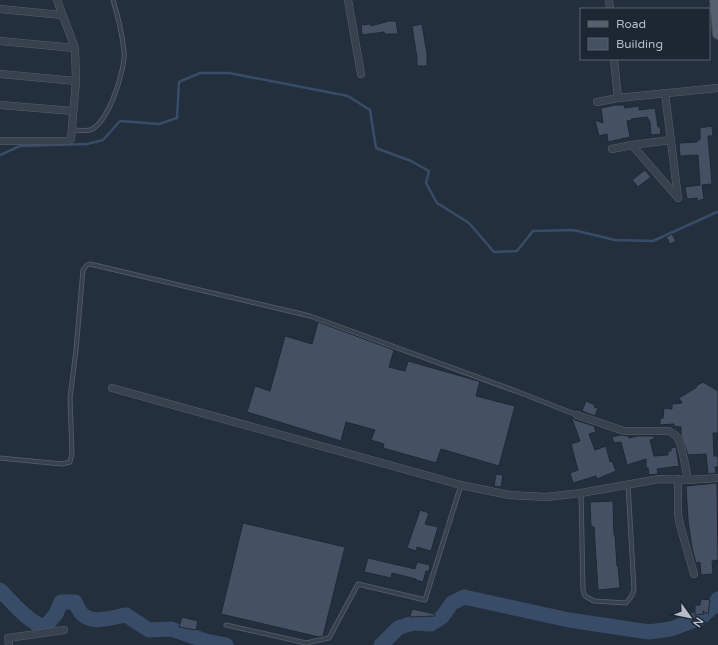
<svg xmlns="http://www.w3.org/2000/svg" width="718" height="645" viewBox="0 0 718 645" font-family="'Varela Round',sans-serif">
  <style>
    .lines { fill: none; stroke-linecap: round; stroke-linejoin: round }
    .stream { stroke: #394c67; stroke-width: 2.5 }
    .river { stroke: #394c67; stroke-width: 15 }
    .building { fill: #455162; stroke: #1f2835 }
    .lane-casing { stroke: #565f6c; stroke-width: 5 }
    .street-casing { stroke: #565f6c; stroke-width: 8 }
    .primary-casing { stroke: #414a57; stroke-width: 12 }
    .lane { stroke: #38414e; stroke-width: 3.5 }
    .street { stroke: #38414e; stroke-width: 7 }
    .primary { stroke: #56606e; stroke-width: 10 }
  </style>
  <rect width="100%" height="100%" fill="#242f3e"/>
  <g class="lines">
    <path class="stream" d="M0,155L20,146L87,144L103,140L120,121L159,124L177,118L179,82L200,73H229L348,96L370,110L376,148L411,161L429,171L426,183L437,203L469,223L494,252L517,251L533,231L573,230L615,240L653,241L717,212"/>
    <g class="river">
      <path d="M0,590C12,602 29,623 45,627L56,614L61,602H75C77,606 79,611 82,614C93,625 113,617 126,615L149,630L171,629L206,641L226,645"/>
      <path d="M381,645L398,628L413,623L431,624L442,617L452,603L464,597L569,620L649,632L671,629L700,618L714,606L718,599"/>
    </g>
  </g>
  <g class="building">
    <path d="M389,21H396L398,34H385L384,32L362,35L361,25L371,24V26Z"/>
    <path d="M422,24L427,54V66H417V58L412,26Z"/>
    <path d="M615,105H624L625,108L639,106V110L655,108L658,127H660L661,134L651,135L650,122L647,117L631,119L632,120L627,121L630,137L608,142L607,134L599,136L595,120L603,123L601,108Z"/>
    <path d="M712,126L713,136H708L712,184L702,185L704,199L697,201V198L687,199L685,187L700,185L698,155L680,156L679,143L697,142V140H700V128Z"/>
    <path d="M645,170L651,177L638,187L632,180Z"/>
    <path d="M672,234L676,241L670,244L666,237Z"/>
    <path d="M318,322L394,350L389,367L405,371L408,361L478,381H480L476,396L515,406L499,466L441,449L436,463L383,448L384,444L371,440L375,430L346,422L341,441L247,412L255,386L270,391L285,336L312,344Z"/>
    <path d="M703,382L718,391V433H713L714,456H718V467H715L716,473L708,474L706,454L688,455L681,435V427L674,426V424L660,425V419L663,418L664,408L672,409V404L682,403L679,398L697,387L696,386Z"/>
    <path d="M586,401L595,405L594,407L598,408L595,416L582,411Z"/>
    <path d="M571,416L575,420L594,426L596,432L589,434L595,450L606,446L610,462L612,461L616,471L597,479L596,476L573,483L570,473L578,470L571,444L580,441Z"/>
    <path d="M620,435L628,436L629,438L638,436H654V439L650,440L654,456L668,455V451H671V448L676,447L679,466L657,469L658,474L649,475L648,468H646V459L627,465L621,442L614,443L612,437Z"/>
    <path d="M496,474L503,475L501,487L494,486Z"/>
    <path d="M717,483L718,560L712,561L713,574L701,575L700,562L696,563L692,548L688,520L686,486Z"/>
    <path d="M613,501L614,535H615L617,566H618L620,588L598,590L594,527H591L590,502Z"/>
    <path d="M420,510L429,513L425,524L438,527L431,551L417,547L416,551L407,548Z"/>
    <path d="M243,523L345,547L323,636L319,637L221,614Z"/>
    <path d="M368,558L415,569L417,562L430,565L429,571H426L423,582L416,580V579L392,573L391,578L364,572Z"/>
    <path d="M701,599L710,600L708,614L703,611L704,614L695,615V605H700Z"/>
    <path d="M412,609L435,614V616L410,617Z"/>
    <path d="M182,617L198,621L196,630L179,627Z"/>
  </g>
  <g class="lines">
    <defs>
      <g id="lane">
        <path d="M72,130C78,130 85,131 90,130C108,124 126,69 124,51C122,34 118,16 113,0"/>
        <path d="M0,458L62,464L70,462L72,453L70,398L76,350L83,270L87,265L90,264L310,316L521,393L577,415"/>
        <path d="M581,493L583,590L585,596L594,601L626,603L631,597L634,590L628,484"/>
        <path d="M226,625L306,643L329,638L358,584L425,600L461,485"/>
      </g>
      <g id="street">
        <path d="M348,0L361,74"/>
        <path d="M609,0L610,9"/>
        <path d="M0,9L62,15"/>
        <path d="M0,41L75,48"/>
        <path d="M614,59L618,98"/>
        <path d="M0,74L76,81"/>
        <path d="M597,102L618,98L718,88"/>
        <path d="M0,105L73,111"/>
        <path d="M0,141H68L71,139L76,81L75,48L57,0"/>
        <path d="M632,145L678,198L665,93"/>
        <path d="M612,149L632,145L671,140"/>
        <path d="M112,388L461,485L509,495L546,497L581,493L659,479L688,480L718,478"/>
        <path d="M577,415L624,431H669C671,433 675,434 677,437C682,443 686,470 688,480"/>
        <path d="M678,479V514L680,525L694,574"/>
        <path d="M9,645L8,638L64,630"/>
      </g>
      <path id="primary" d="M715,0L718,34"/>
    </defs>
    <use href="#lane" class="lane-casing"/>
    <use href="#street" class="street-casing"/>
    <use href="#primary" class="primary-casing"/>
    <use href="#lane" class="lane"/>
    <use href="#street" class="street"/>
    <use href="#primary" class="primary"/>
  </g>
  <rect x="580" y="8" width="130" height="52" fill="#1d2633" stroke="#59626f"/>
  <rect x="588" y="21" width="20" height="6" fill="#56606e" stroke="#59626f"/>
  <text x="616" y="28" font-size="12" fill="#b4bcc9">Road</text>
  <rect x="588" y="38" width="20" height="12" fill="#455162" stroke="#59626f"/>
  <text x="616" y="48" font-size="12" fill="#b4bcc9">Building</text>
  <g transform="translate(690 617) rotate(123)" stroke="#1d2633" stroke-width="3" paint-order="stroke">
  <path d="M0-3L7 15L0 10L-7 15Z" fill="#b4bcc9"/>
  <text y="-6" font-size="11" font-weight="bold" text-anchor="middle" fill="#b4bcc9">N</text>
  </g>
</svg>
